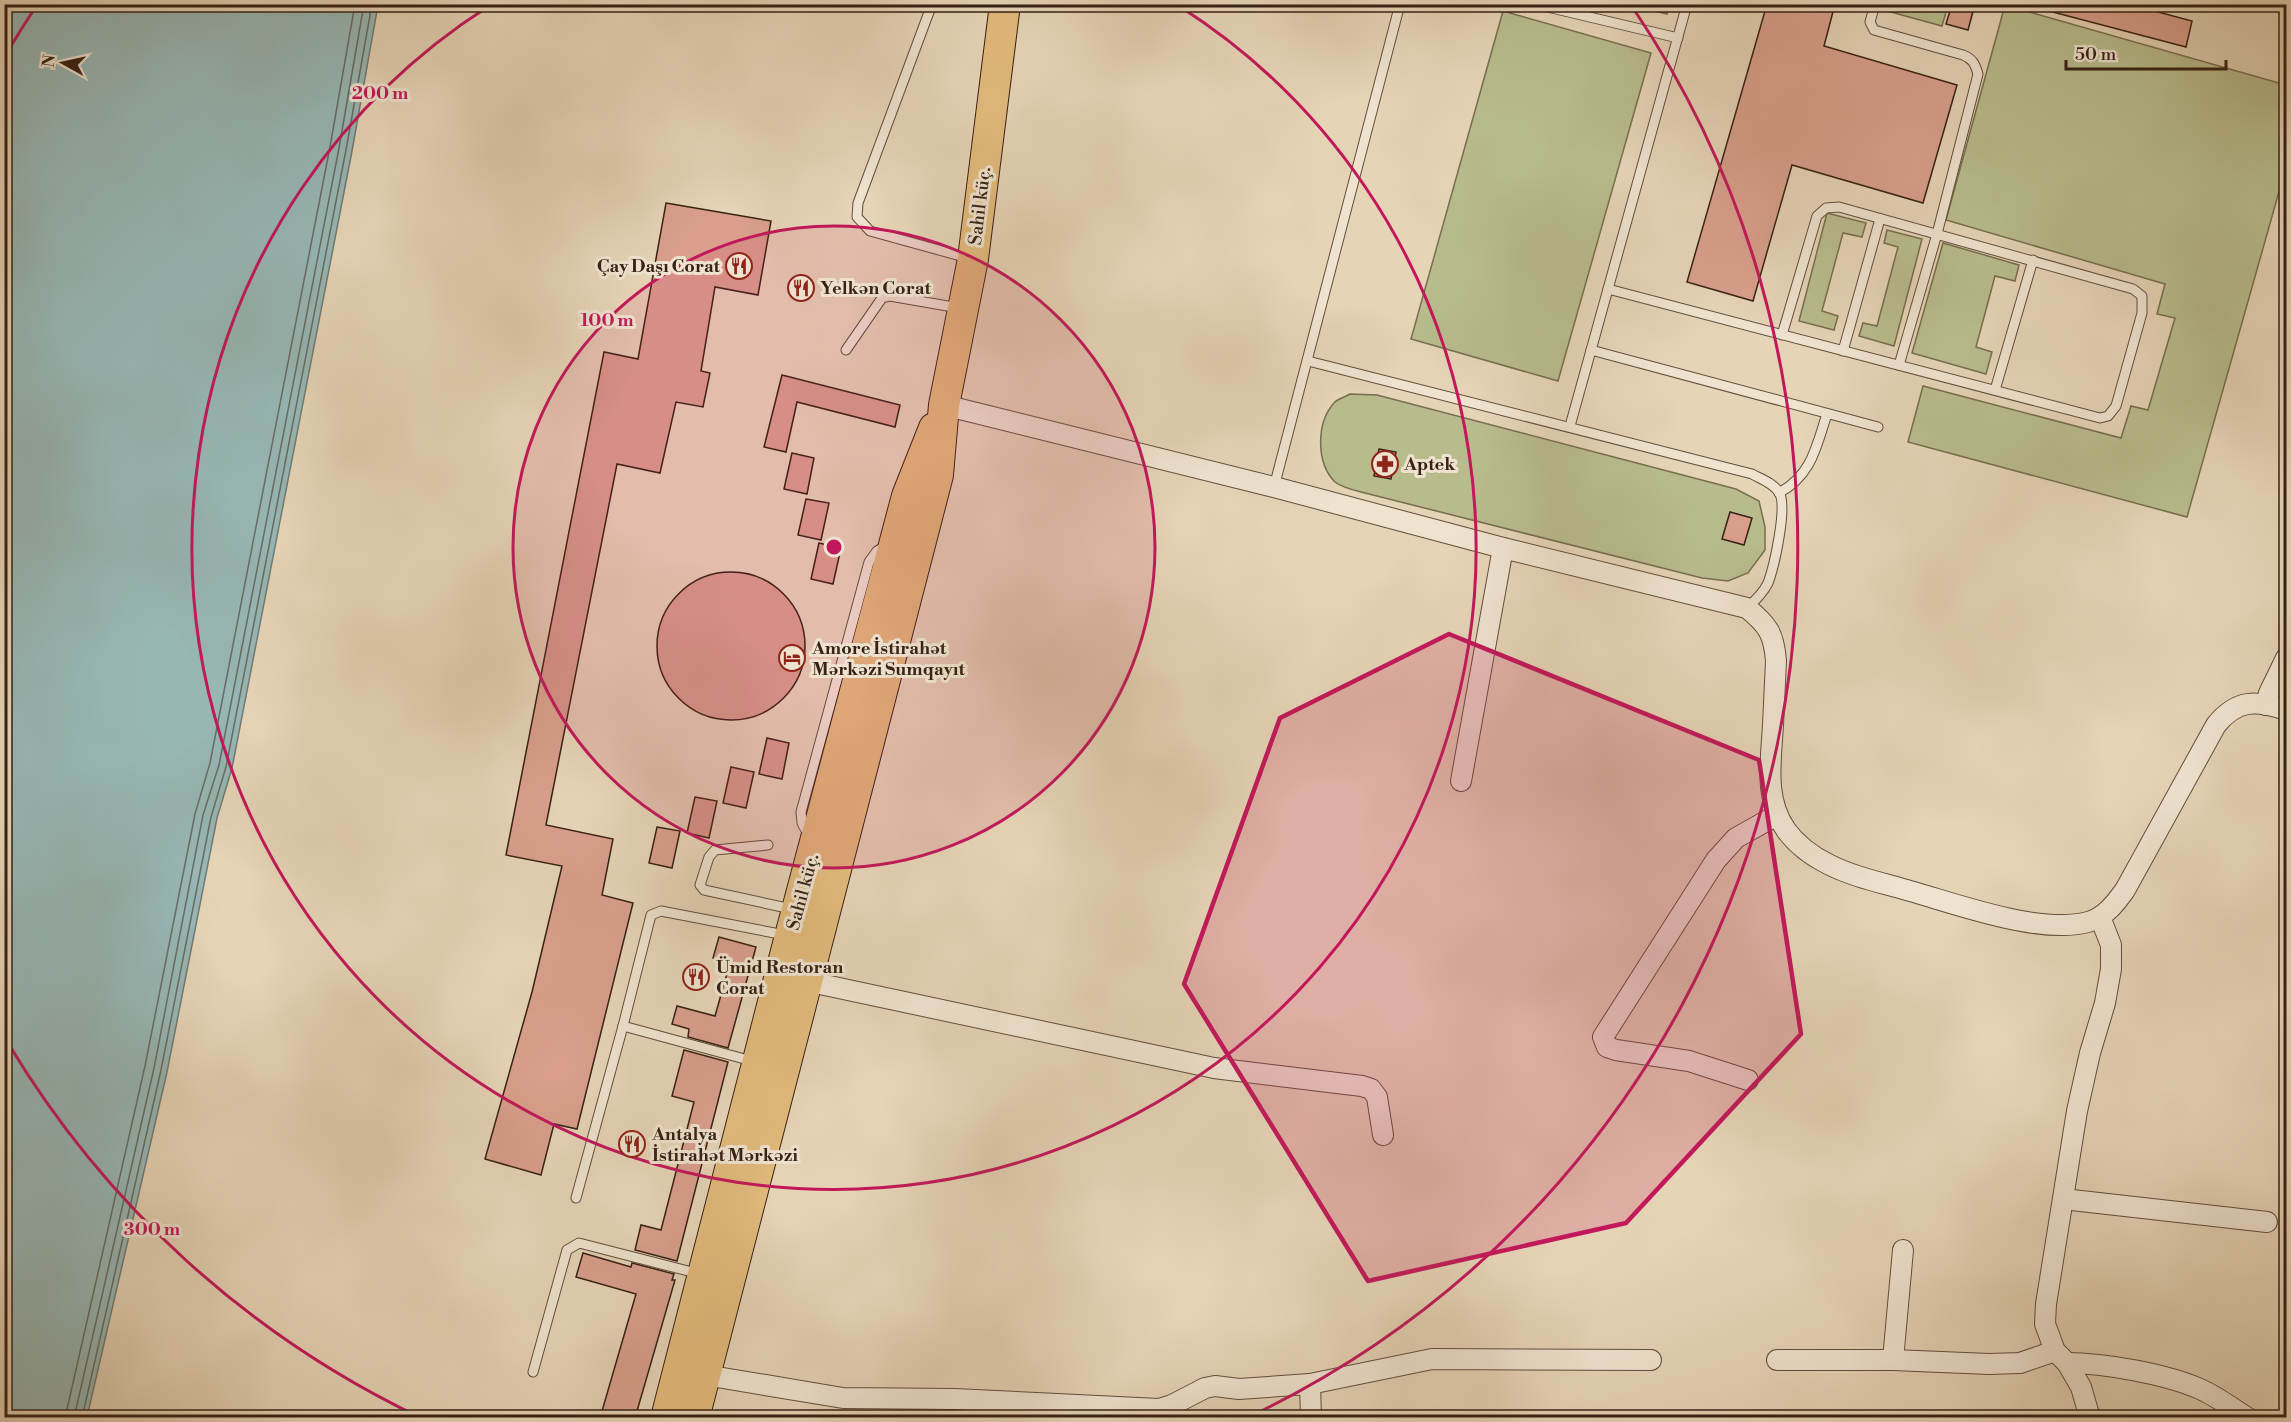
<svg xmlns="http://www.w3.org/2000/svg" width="2291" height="1422" viewBox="0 0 2291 1422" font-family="'Libre Bodoni',serif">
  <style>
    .green { fill: #b8bc8d; stroke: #776e50; stroke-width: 1.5 }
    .water { fill: #97b7b5; stroke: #707b75; stroke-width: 1.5 }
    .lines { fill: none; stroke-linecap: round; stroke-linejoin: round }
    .shore { stroke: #666c64; stroke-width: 1.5 }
    .building { fill: #d99f8c; stroke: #362114; stroke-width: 1.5 }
    .lane-casing { stroke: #624e3d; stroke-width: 11 }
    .street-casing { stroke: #624e3d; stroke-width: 22 }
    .primary-casing { stroke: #362114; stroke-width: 32 }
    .lane { stroke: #efe3d0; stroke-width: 9 }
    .street { stroke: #efe3d0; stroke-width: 20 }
    .primary { stroke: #e3ba7c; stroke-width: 30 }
    .marked { fill: #c2185b; fill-opacity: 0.2; stroke: #c2185b; stroke-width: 4.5; stroke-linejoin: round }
    .ring { fill: none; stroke: #c2185b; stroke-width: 3 }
    .labels { text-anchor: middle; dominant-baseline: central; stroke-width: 6; stroke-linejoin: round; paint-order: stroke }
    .street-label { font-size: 18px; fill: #362114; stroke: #efe3d0 }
    .poi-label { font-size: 18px; font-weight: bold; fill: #362114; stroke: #efe3d0; text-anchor: start }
    .centre { fill: #c2185b; stroke: #efe3d0; stroke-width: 3 }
    .ring-label { font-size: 18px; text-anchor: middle; font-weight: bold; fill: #c2185b; stroke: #efe3d0; stroke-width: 6; stroke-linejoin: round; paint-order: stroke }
  </style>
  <rect width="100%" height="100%" fill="#e6d4b7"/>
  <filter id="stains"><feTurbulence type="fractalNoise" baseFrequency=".00333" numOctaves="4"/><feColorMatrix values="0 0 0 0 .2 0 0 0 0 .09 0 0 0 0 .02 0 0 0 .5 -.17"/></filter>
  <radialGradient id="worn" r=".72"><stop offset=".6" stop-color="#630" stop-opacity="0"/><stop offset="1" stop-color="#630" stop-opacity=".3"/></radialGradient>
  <g class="green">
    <path d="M1631,5H1669L1667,14Z"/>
    <path d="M1888,5V4L1948,5L1942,26L1887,11Z"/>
    <path d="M2005,5L2286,85V167L2187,517L1908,442L1923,386L2121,438L2131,406L2148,410L2175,318L2157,314L2165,284L1946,220Z"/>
    <path d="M1503,11L1651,53L1558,381L1411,339Z"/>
    <path d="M1827,213L1866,223L1862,237L1843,233L1822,311L1838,316L1834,330L1799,321Z"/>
    <path d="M1887,230L1922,239L1894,346L1859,336L1863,323L1877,326L1898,247L1884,243Z"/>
    <path d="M1943,243L2019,265L2015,281L1995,276L1976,347L1992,352L1986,374L1912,353Z"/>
    <path d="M1350,394L1377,395L1736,489L1759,501L1765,527V550L1748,573L1728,581L1702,578L1361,492C1353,490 1341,487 1335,482C1316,463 1316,423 1334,403C1337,399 1345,397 1350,394Z"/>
  </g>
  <path class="water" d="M5,4L378,5L352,151L232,768L217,818L167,1072L87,1417H5Z"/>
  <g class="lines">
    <g class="shore">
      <path d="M65,1418L145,1066L195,814L210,763L330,147L355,4"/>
      <path d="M74,1418L154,1068L203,815L219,765L339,148L364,4"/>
      <path d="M82,1418L161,1070L211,817L226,767L346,150L372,4"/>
    </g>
  </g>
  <g class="building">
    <path d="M1767,4H1835L1824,46L1957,85L1923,203L1792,165L1753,301L1687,282Z"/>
    <path d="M1952,4H1975L1968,30L1946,24Z"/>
    <path d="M2046,4H2128L2192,21L2186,47L2045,10Z"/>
    <path d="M666,203L771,221L758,295L715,287L701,371L710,373L703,407L676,402L660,473L617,464L546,825L613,839L602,895L633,903L577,1129L554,1124L541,1175L485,1159L532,992L562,866L506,855L604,352L638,359Z"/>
    <path d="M782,375L900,405L895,427L797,402L786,452L764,447Z"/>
    <path d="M1379,449L1396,452L1391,479L1374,476Z"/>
    <path d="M792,453L814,458L807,494L784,489Z"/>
    <path d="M806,499L829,503L821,540L798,535Z"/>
    <path d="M1730,512L1752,518L1744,545L1722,539Z"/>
    <path d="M819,543L841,548L833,584L811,579Z"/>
    <circle cx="731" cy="646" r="74"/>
    <path d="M767,738L789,743L782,779L759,774Z"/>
    <path d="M731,767L754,772L746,808L723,803Z"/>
    <path d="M695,797L717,801L709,838L687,833Z"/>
    <path d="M657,827L680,831L672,868L649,863Z"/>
    <path d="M719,937L756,947L728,1048L688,1037L689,1029L672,1024L677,1006L715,1016L730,963L713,958Z"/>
    <path d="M684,1050L728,1062L677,1261L635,1250L641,1225L661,1230L694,1102L672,1096Z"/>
    <path d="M583,1253L631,1267L632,1263L674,1274L672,1280H675L635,1418H600L636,1294L576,1277Z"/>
  </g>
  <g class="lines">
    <defs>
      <g id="lane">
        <path d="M932,4L858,203L857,217L870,231L968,258"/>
        <path d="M1535,4L1678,38"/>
        <path d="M1875,4L1870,22L1874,30L1963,55C1973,59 1975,64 1978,74L1937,234L1899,365"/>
        <path d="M1608,289L2100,418L2108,416L2116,406L2142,313V296L2133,289L1839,207L1826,208L1817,216L1782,335"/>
        <path d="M846,350L882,298L890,296L959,308"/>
        <path d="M1591,350L1878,427"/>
        <path d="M1843,351L1880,219"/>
        <path d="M1308,361L1752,474C1761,479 1773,483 1779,492C1788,506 1774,567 1768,583C1763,593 1755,601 1747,608"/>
        <path d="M1995,390L2033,260"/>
        <path d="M1570,426L1687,4"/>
        <path d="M1274,487L1400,4"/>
        <path d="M1779,493C1812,475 1816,447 1827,414"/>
        <path d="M809,836L802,823L801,812L869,562L877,551L887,545"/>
        <path d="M768,845L715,850L709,857L700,885L704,890L792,909"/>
        <path d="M623,1026L651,915L661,911L785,935"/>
        <path d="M576,1198L623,1026L752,1061"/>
        <path d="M533,1372L567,1250L579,1243L700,1274"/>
      </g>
      <g id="street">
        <path d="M944,405L1274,487L1503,548L1747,608C1768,625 1774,634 1776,661C1775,683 1774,704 1773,725C1771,761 1764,799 1786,830C1797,845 1812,856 1828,864C1853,877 1883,883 1910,891C1957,904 2040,935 2088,922C2105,917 2115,904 2125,890L2216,725C2237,699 2256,700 2286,710"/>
        <path d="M2266,705L2269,693L2286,658"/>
        <path d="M1461,781L1503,548"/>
        <path d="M806,981L1214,1068L1362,1086L1371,1089L1377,1097L1383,1135"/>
        <path d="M1748,1080L1689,1061L1616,1050L1607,1047L1603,1037L1716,860L1736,838L1777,815"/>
        <path d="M2063,1199L2267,1222"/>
        <path d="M1777,1360H1893L1989,1364L2020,1363L2055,1351"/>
        <path d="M1893,1360L1903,1250"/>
        <path d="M2067,1363C2104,1363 2166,1374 2200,1389C2216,1396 2232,1408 2248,1418"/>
        <path d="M705,1375L843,1398L954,1399L1159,1409L1172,1405L1205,1388L1215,1386L1239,1389L1310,1384L1432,1359L1651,1360"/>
        <path d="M1310,1384L1311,1418"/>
        <path d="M2090,1418L2081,1387L2067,1363L2055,1351L2045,1324L2046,1304L2077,1111L2090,1053L2105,1003L2111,969V945L2100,917"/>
      </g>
      <g id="primary">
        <path d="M666,1418L790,936L907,496L934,428"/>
        <path d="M694,1418L938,475L944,405L973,259L1005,4"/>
      </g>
    </defs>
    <use href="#lane" class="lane-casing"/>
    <use href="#street" class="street-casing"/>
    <use href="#primary" class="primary-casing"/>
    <use href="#lane" class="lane"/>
    <use href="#street" class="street"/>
    <use href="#primary" class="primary"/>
  </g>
  <path class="marked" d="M1449,634L1759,760L1801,1034L1626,1223L1368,1281L1184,984L1280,718Z"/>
  <circle cx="834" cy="547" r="321" fill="#c2185b" fill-opacity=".12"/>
  <g class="ring">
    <circle cx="834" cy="547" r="321"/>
    <path d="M1179 6A642 642 0 1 1 489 6"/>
    <path d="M419 1417A964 964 0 0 1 8 1043M8 51A964 964 0 0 1 35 8M1633 8A964 964 0 0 1 1249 1417"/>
  </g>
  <defs>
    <symbol id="restaurant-ring" viewBox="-11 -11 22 22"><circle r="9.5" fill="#efe3d0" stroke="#8f2418" stroke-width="1.5"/><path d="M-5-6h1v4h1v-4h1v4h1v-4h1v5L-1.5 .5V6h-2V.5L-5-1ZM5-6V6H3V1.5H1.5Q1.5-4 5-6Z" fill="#8f2418"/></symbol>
    <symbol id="pharmacy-ring" viewBox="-11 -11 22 22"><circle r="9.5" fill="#efe3d0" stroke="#8f2418" stroke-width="1.5"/><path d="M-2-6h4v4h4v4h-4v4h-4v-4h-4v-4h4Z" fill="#8f2418"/></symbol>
    <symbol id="hotel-ring" viewBox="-11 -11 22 22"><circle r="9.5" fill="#efe3d0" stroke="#8f2418" stroke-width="1.5"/><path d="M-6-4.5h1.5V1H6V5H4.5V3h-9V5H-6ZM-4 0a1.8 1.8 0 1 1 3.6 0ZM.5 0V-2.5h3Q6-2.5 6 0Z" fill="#8f2418"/></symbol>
  </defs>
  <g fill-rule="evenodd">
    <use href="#restaurant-ring" x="724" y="251" width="30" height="30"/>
    <use href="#restaurant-ring" x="786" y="273" width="30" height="30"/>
    <use href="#pharmacy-ring" x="1370" y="449" width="30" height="30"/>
    <use href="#hotel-ring" x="777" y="643" width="30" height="30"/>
    <use href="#restaurant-ring" x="681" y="962" width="30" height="30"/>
    <use href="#restaurant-ring" x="617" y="1129" width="30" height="30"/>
  </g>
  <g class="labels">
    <g class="street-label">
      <text transform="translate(980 206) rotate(-83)">Sahil küç.</text>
      <text transform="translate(803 892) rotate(-75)">Sahil küç.</text>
    </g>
    <g class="poi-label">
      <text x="720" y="266" text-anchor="end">Çay Daşı Corat</text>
      <text x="820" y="288">Yelkən Corat</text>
      <text x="1404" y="464">Aptek</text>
      <text x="812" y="648">Amore İstirahət<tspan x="812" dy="21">Mərkəzi Sumqayıt</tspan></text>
      <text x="716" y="967">Ümid Restoran<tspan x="716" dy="21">Corat</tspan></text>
      <text x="652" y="1134">Antalya<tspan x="652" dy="21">İstirahət Mərkəzi</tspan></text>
    </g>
  </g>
  <circle cx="834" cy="547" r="9" class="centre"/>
  <g class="ring-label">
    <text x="380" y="99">200 m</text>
    <text x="607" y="326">100 m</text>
    <text x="152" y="1235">300 m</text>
  </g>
  <rect width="2291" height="1422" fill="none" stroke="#e6d4b7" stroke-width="24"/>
  <rect x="6" y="6" width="2279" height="1410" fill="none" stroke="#362114" stroke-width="3"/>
  <rect x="12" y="12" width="2267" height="1398" fill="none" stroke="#362114" stroke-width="1.5"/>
  <g transform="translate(63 63) rotate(278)" stroke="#efe3d0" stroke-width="4.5" paint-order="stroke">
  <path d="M0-4.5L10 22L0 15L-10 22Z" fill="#362114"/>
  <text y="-9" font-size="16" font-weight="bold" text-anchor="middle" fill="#362114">N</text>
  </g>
  <path d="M2066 60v9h160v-9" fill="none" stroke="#362114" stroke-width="3"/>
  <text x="2075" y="60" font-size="18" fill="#362114" stroke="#efe3d0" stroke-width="4.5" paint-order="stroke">50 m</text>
  <rect width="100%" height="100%" filter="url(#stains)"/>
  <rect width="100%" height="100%" fill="url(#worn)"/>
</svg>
